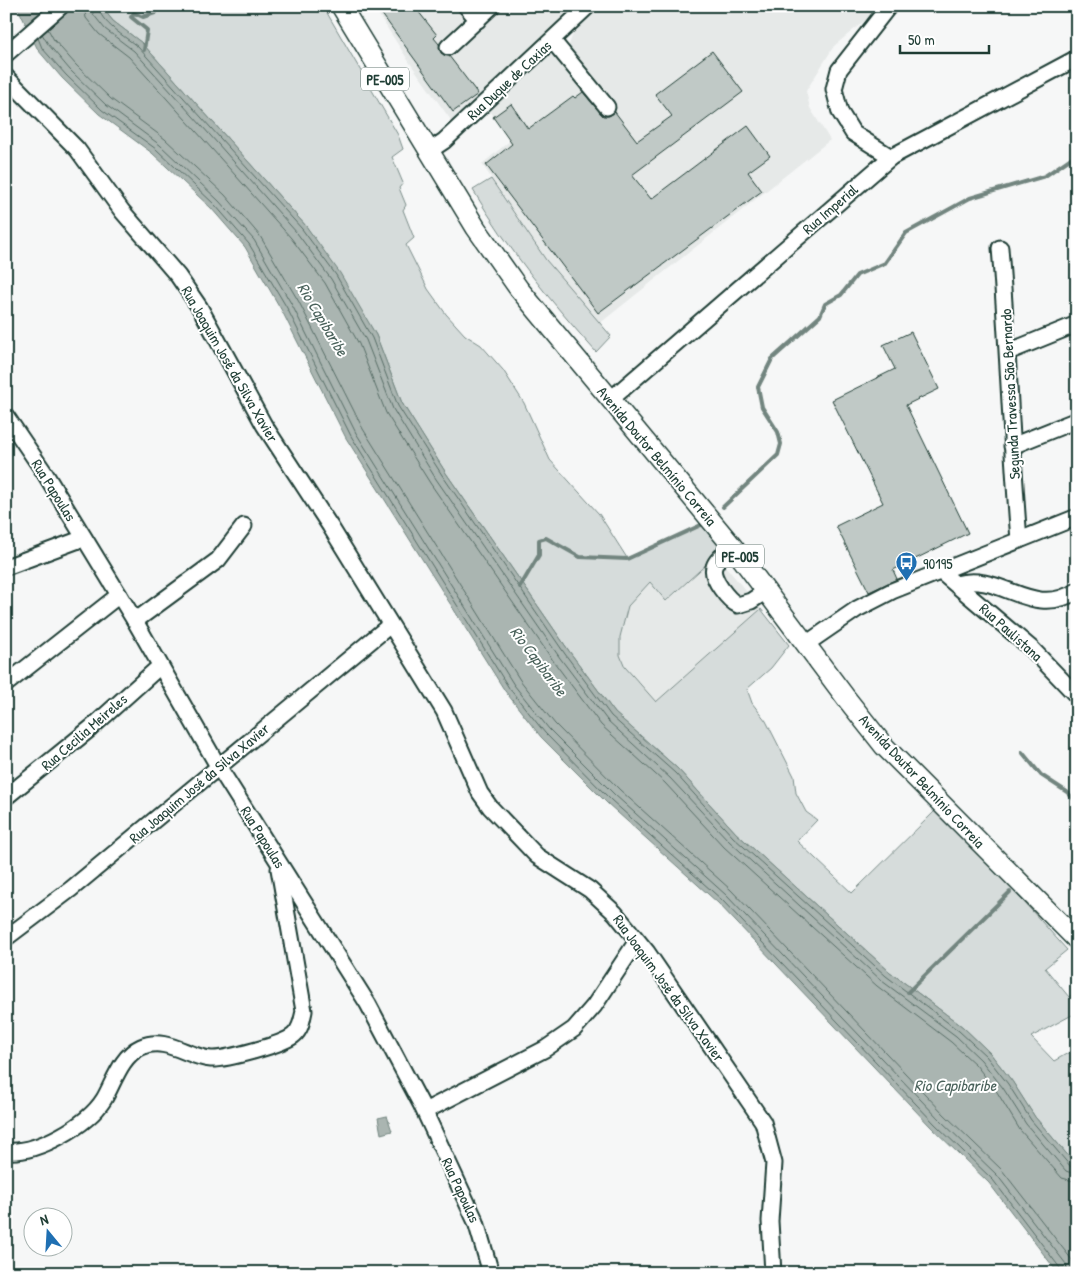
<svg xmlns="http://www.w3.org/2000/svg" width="1083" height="1279" viewBox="0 0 1083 1279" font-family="'Patrick Hand',sans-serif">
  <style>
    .built { fill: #e6e9e8 }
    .green { fill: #d6dcdb; stroke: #7a8c88 }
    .water { fill: #aab5b1; stroke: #72857f }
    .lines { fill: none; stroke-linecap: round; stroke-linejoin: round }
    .shore { stroke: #576d66; stroke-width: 1 }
    .stream { stroke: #72857f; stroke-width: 4 }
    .building { fill: #c0c9c6; stroke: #1f3d34 }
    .minor-casing { stroke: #1f3d34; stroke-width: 19 }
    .major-casing { stroke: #1f3d34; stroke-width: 22 }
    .minor { stroke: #fff; stroke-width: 15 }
    .major { stroke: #fff; stroke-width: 19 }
    .labels { text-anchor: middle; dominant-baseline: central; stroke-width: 4; stroke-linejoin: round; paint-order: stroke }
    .shield { fill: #fff; stroke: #627771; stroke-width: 1 }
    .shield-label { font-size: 14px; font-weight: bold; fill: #1f3d34 }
    .street-label { font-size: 15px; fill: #1f3d34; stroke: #fff }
    .poi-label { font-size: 15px; fill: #1f3d34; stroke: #fff; text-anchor: start }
    .water-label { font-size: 16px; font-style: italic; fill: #49615a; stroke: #fff }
  </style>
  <rect width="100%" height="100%" fill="#f6f7f7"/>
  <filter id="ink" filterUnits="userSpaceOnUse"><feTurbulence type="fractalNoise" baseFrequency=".02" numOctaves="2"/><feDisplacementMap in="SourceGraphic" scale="10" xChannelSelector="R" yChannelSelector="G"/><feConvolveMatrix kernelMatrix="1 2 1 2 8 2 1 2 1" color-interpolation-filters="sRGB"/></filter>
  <g filter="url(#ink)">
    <g class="built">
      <path d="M373,6H583L453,123L410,63Z"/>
      <path d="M600,6H868L874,13L834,46L806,91L810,108L830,140L599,324L546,260L482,164L511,140L490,111L550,54L555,53L564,60L574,30Z"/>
      <path d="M716,555L761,609L656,702L625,667L620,655V639L627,606L650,582L667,601Z"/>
    </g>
    <g class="green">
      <path d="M101,6H323L398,135L403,149L392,157L403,183L399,188L406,205L403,210L414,238L406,245L428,289L446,314L465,335L481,345L503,370L524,403L550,460L599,514L627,558L701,525L714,537L721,551L666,601L650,582L628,606L620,637V655L625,667L656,702L761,609L789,645L771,668L747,689L752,703L766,721L794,776L796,793L806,812L817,820L797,841L852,893L935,811L1015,892L1067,950L1045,968L1069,997L1074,993L1077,996V1023L1072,1015L1031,1037L1054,1061L1077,1048V1166L1035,1117L1012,1081L990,1053L963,1027L890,972L736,833L678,769L615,713L569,651L446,473L402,403L376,335L306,226L142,43L113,21Z"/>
      <path d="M491,179L546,260L611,336L596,352C551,302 508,249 473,190Z"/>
    </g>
    <g class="water">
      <path d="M17,6H101L113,21L142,43L306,226L340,273L376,335L402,403L446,473L569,651L615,713L678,769L736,833L890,972L963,1027L990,1053L1012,1081L1035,1117L1077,1166V1273H1058L989,1183L931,1127L718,903L607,803L541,737L505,691L346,438L282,311L245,247L211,208L152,153L99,114L62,78L38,50Z"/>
      <path d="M387,1116L392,1131L381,1134L378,1118Z"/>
    </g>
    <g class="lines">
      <g class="shore">
        <path d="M84,6L86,18L99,34L129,57L196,131L291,238L325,283L359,344L386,413L430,483L554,662L601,725L665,783L724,847L877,986L951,1042L976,1065L997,1092L1020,1130L1062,1178L1077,1182"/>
        <path d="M91,6L93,14L105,29L134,51L202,126L297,233L331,279L366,340L393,409L436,479L560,658L607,720L670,778L729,841L882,981L956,1036L981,1060L1003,1088L1026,1124L1066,1171L1077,1175"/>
        <path d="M98,6C100,23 126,37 138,47L302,229L336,275L372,338L398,406L442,475L565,654L611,716L675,773L733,837L886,976L959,1031L986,1056L1008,1084L1031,1120L1071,1167L1077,1168"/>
        <path d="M48,29L54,40L76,65L111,99L165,139L225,195L260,236L299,302L363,429L520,680L555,724L620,790L731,890L944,1114L1002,1170L1072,1260L1075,1273"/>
        <path d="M42,34L48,44L70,70L106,105L160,145L219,201L254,240L292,305L356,433L514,685L549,729L615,795L726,895L939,1119L997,1175L1066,1264L1068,1273"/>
        <path d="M38,38L42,48L66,75L102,110L156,149L215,205L249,244L287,308L351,436L509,688L545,733L611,800L722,900L935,1124L993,1180L1060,1268L1061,1273"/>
      </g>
      <g class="stream">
        <path d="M144,50L147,30L131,17L134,13L143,17L155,13L157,6"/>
        <path d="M723,507L778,455L781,444L778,432L762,407L758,387L772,359L820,316L825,304L841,295L857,275L885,263L906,233L970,198L1045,176L1077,154"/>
        <path d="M520,587L539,555V540L546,538L580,557L627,559L701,525"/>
        <path d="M1022,752L1041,775L1067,792L1074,799L1077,798"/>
        <path d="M908,992L1010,892"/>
      </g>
    </g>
    <g class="building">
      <path d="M376,6H414L437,35L434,38L439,44L441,53L449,56L478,94L453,112Z"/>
      <path d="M712,51L743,92L632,175L651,199L748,126L770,156L748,172L762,191L598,313L486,165L512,144L493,117L511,104L528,129L573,96L575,98L583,92L603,116H609L615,112L637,141L672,116L655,94Z"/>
      <path d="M911,332L939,389L906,405L968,533L893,570L897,579L869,592L836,526L883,503L832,400L895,369L883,345Z"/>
    </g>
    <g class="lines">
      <defs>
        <g id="minor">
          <path d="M466,6L478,20"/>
          <path d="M889,6L839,70L834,89L840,112L853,133L891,157"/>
          <path d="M552,40L607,107"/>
          <path d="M448,47L492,6"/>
          <path d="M6,54L61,6"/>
          <path d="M6,77L77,149L122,211L178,276L200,308L264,425L330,526L444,711L480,793L490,807L537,856L590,890L615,913L647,952L763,1122L774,1163L770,1221L773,1273"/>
          <path d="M429,151L444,141L588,6"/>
          <path d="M1000,248C1008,345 1011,443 1019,540"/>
          <path d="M1008,352L1077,324"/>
          <path d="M610,400L891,157L1077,58"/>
          <path d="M6,416L44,472L135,621L218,766L368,1004L421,1104L476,1222L491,1273"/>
          <path d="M1012,446L1077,420"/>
          <path d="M733,547C727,552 716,559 714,567C710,578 729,601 738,605L751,601L766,591"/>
          <path d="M6,567L84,538"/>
          <path d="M941,572L1032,649L1077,696"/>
          <path d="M956,584C1002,571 1030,620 1077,591"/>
          <path d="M135,621L218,560L244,526"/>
          <path d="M806,644L857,609L892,591L1077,517"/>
          <path d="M6,684L119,595"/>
          <path d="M6,797L91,728L160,666"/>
          <path d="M6,938L71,889L390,625"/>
          <path d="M425,1111L545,1049L574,1029L594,1006L637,941"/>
          <path d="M6,1151C37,1154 88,1125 104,1099C114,1082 121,1056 141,1047C166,1036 187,1057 211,1059C224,1060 285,1044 294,1035C301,1029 302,1020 304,1011L279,869"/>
        </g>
        <path id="major" d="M341,6L476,228L519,289L733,547L846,698L884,746L1077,940"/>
      </defs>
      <use href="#minor" class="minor-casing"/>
      <use href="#major" class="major-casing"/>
      <use href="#minor" class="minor"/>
      <use href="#major" class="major"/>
    </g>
  </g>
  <defs>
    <symbol id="bus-pin" viewBox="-11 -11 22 30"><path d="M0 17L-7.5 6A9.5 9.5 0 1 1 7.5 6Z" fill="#1f6fb2" stroke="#fff"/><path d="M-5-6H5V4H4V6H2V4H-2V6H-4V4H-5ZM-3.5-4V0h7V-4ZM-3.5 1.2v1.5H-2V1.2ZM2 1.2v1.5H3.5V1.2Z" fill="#fff"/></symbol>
  </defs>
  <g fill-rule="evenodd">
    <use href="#bus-pin" x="894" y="550" width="25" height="34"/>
  </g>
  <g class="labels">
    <g class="shield">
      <rect x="361" y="67.5" width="48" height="23" rx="4"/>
      <rect x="716" y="544.5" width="48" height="23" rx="4"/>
    </g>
    <g class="shield-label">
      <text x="385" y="79">PE-005</text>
      <text x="740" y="556">PE-005</text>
    </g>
    <g class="street-label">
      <text transform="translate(509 80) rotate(-43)">Rua Duque de Caxias</text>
      <text transform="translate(830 209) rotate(-41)">Rua Imperial</text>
      <text transform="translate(230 364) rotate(60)">Rua Joaquim José da Silva Xavier</text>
      <text transform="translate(1010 394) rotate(-93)">Segunda Travessa São Bernardo</text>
      <text transform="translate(657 456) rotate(50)">Avenida Doutor Belmínio Correia</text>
      <text transform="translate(54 490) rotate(58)">Rua Papoulas</text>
      <text transform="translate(1011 632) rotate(42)">Rua Paulistana</text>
      <text transform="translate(84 732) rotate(-41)">Rua Cecilia Meireles</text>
      <text transform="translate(922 781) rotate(47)">Avenida Doutor Belmínio Correia</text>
      <text transform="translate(199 783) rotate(-40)">Rua Joaquim José da Silva Xavier</text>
      <text transform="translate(263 837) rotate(58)">Rua Papoulas</text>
      <text transform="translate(669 988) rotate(54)">Rua Joaquim José da Silva Xavier</text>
      <text transform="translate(461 1190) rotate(65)">Rua Papoulas</text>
    </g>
    <g class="poi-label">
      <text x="923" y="563">90195</text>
    </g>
    <g class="water-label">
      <text transform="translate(323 319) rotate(59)">Rio Capibaribe</text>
      <text transform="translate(539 661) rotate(53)">Rio Capibaribe</text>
      <text x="955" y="1085">Rio Capibaribe</text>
    </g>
  </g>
  <rect width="1083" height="1279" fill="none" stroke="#fff" stroke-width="25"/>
  <rect x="12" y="12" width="1058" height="1254" fill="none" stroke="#1f3d34" stroke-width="2" filter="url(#ink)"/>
  <g transform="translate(48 1232) rotate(342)"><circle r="24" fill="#ffffff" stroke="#a5b1ae"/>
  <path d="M0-4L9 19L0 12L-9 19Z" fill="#1f6fb2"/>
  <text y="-8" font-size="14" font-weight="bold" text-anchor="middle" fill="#1f3d34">N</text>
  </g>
  <path d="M900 45v8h89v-8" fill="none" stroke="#1f3d34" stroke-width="2.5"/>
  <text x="908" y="45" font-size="15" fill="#1f3d34" stroke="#ffffff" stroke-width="4" paint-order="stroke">50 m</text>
</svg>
